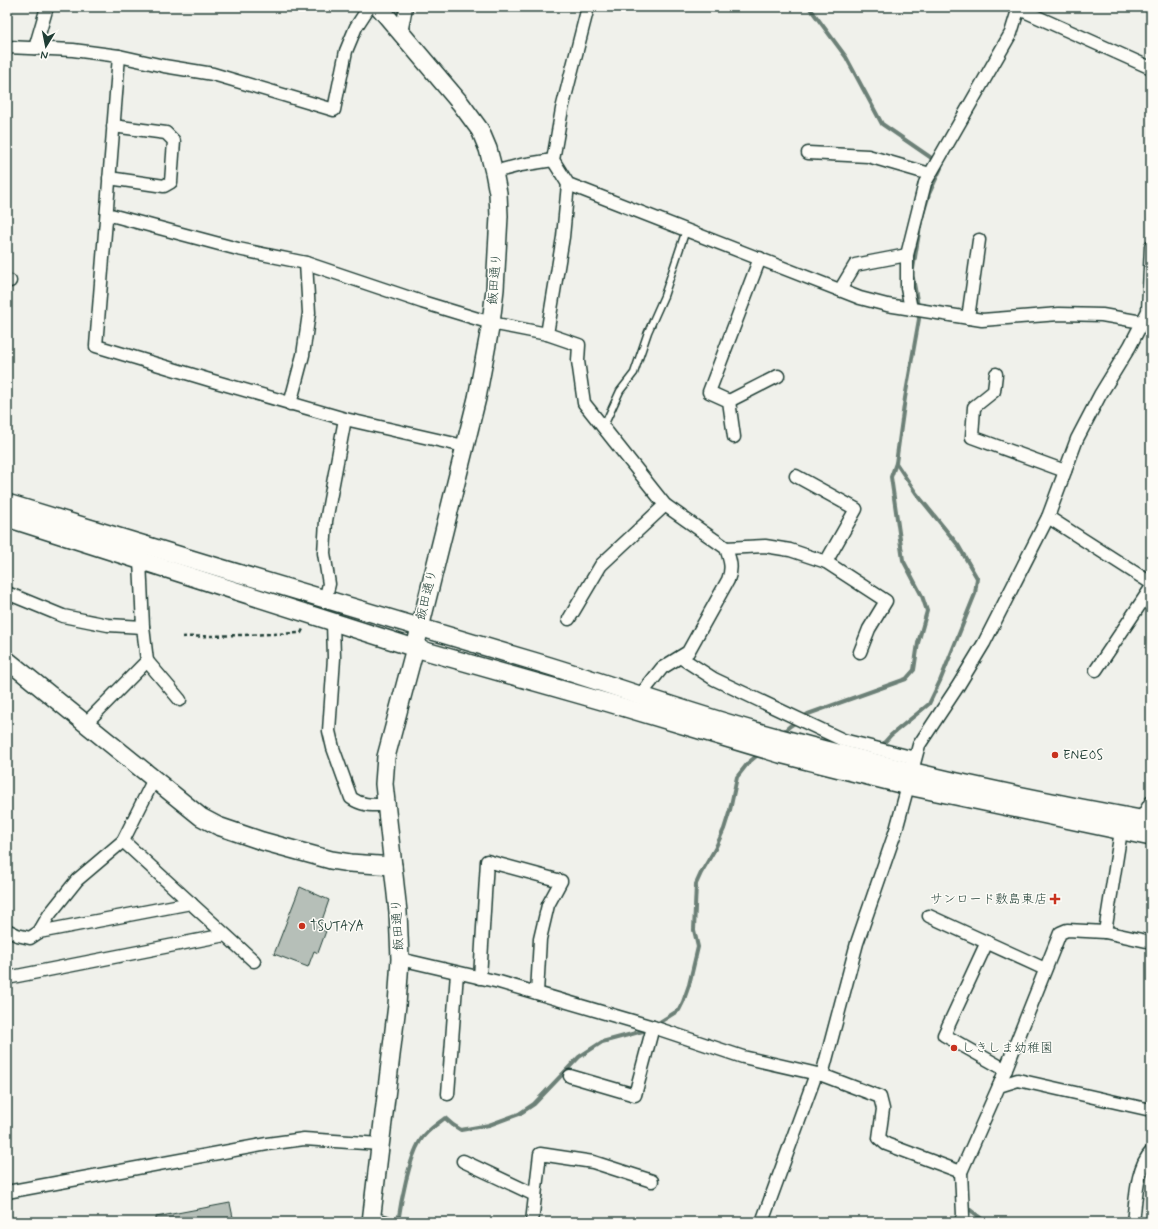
<svg xmlns="http://www.w3.org/2000/svg" width="1158" height="1229" viewBox="0 0 1158 1229" font-family="Mynerve,'Klee One',sans-serif">
  <style>
    .lines { fill: none; stroke-linecap: round; stroke-linejoin: round }
    .stream { stroke: #6c8077; stroke-width: 4 }
    .building { fill: #b6bfb8; stroke: #1f3d34 }
    .lane-casing { stroke: #1f3d34; stroke-width: 9 }
    .street-casing { stroke: #1f3d34; stroke-width: 15 }
    .secondary-casing { stroke: #1f3d34; stroke-width: 20 }
    .path { stroke: #1f3d34; stroke-width: 2.5; stroke-dasharray: 4 3; stroke-linecap: butt }
    .lane { stroke: #fdfcf7; stroke-width: 6 }
    .street { stroke: #fdfcf7; stroke-width: 12 }
    .secondary { stroke: #fdfcf7; stroke-width: 17 }
    .poi-dot { fill: #c8321e; stroke: #fdfcf7; stroke-width: 1.5 }
    .labels { text-anchor: middle; dominant-baseline: central; stroke-width: 3; stroke-linejoin: round; paint-order: stroke }
    .street-label { font-size: 13px; fill: #1f3d34; stroke: #fdfcf7 }
    .poi-label { font-size: 13px; fill: #1f3d34; stroke: #fdfcf7; text-anchor: start }
  </style>
  <rect width="100%" height="100%" fill="#f0f1eb"/>
  <filter id="ink" filterUnits="userSpaceOnUse"><feTurbulence type="fractalNoise" baseFrequency=".025" numOctaves="2"/><feDisplacementMap in="SourceGraphic" scale="8" xChannelSelector="R" yChannelSelector="G"/><feConvolveMatrix kernelMatrix="1 2 1 2 8 2 1 2 1" color-interpolation-filters="sRGB"/></filter>
  <g filter="url(#ink)">
    <g class="lines">
      <g class="stream">
        <path d="M809,7L846,57L882,124L930,157L941,168L929,194L921,221L913,269"/>
        <path d="M781,734L790,726L808,714L906,679L914,670L918,643L927,611L922,596L903,560L891,477L896,463L905,398L919,319L917,300L913,278"/>
        <path d="M882,745L891,735L929,704L940,681L975,594L977,578L958,545L916,493L896,463"/>
        <path d="M655,1025L679,1010L683,1002L689,985L698,947L694,930L696,884L701,873L715,849L724,829L730,810L737,777L748,763L760,753"/>
        <path d="M969,1209L986,1222"/>
        <path d="M398,1222C401,1201 409,1159 420,1141C426,1131 436,1125 445,1118L453,1125L461,1130L489,1125L519,1114L534,1104L579,1057L602,1042L643,1031L649,1028"/>
      </g>
    </g>
    <g class="building">
      <path d="M300,887L329,900L319,929L326,931L318,953L314,951L308,967L274,954Z"/>
      <path d="M230,1203L234,1222H156V1217Z"/>
    </g>
    <g class="lines">
      <defs>
        <path id="lane" d="M603,428L620,391L634,373L648,332L664,296L686,230"/>
        <g id="street">
          <path d="M588,7L562,109L553,160L568,184L860,298L887,305L982,320L1059,314L1102,315L1142,322L1151,325"/>
          <path d="M1015,7L1151,68"/>
          <path d="M401,33L406,7"/>
          <path d="M7,47L73,50L119,56L164,66L213,74L334,110L346,51L356,27L369,7"/>
          <path d="M35,48L47,7"/>
          <path d="M119,56L96,346L213,381L345,419L464,446"/>
          <path d="M808,153L868,156L930,174"/>
          <path d="M494,172L521,165L553,160"/>
          <path d="M109,178L164,186L171,182L174,141L166,133L113,126"/>
          <path d="M568,184L563,237L547,334L579,345L578,361L584,403L665,505L726,548C730,560 733,568 728,580L688,652L662,668L642,693L641,696"/>
          <path d="M107,214L238,249L306,263L422,302L491,323L547,334"/>
          <path d="M7,281H10"/>
          <path d="M840,290L855,265L907,255"/>
          <path d="M911,309L907,288V255L925,183L1011,33L1019,7"/>
          <path d="M968,318L979,240"/>
          <path d="M996,374L994,391L974,407L972,437L1065,471"/>
          <path d="M729,401L778,376"/>
          <path d="M290,404L303,355L309,313L306,263"/>
          <path d="M734,437L729,401L709,392L760,258"/>
          <path d="M796,476L856,509L826,562"/>
          <path d="M1048,517L1151,583"/>
          <path d="M726,548L765,546L790,550L826,562L886,601L869,629L860,652"/>
          <path d="M7,593L63,616L108,625L143,627"/>
          <path d="M325,600L329,584L324,553L326,521L345,419"/>
          <path d="M569,619L601,565L665,505"/>
          <path d="M333,622L334,658L329,731L333,748L351,798C362,806 373,805 386,805"/>
          <path d="M680,657L714,679L843,740L915,758"/>
          <path d="M147,661L180,700"/>
          <path d="M1096,670L1151,588"/>
          <path d="M85,724L147,661L143,627L140,560"/>
          <path d="M1141,819L1151,802"/>
          <path d="M123,841L254,961"/>
          <path d="M929,916L1045,969"/>
          <path d="M7,930L17,935L30,938L39,932L49,915L77,880L123,841L154,779"/>
          <path d="M39,932L191,903"/>
          <path d="M1105,932L1121,831"/>
          <path d="M987,942L944,1035L1006,1070"/>
          <path d="M400,959L499,982L653,1027L743,1057L822,1075L880,1097L883,1109L879,1138L886,1144L961,1172"/>
          <path d="M7,978L225,935"/>
          <path d="M480,978L487,861L561,881L548,905L540,939L537,993"/>
          <path d="M822,1075L857,943L896,830L919,745L958,686L984,643L1048,517L1077,439L1100,395L1130,346L1148,311L1151,246"/>
          <path d="M570,1076L635,1095L653,1027"/>
          <path d="M999,1086L1060,933L1067,930L1105,932L1151,942"/>
          <path d="M448,1094L457,973"/>
          <path d="M463,1161L535,1195"/>
          <path d="M7,1192L267,1144L304,1139L380,1144"/>
          <path d="M371,1218L386,1222"/>
          <path d="M532,1222L540,1154L593,1162L652,1181"/>
          <path d="M762,1222L816,1074"/>
          <path d="M961,1222L963,1215L961,1172L999,1086L1018,1080L1151,1110"/>
          <path d="M1133,1222C1136,1200 1136,1168 1151,1152"/>
        </g>
        <g id="secondary">
          <path d="M7,503C182,557 357,609 533,661C617,686 699,717 784,739C905,772 1028,799 1151,821"/>
          <path d="M7,518L415,648L609,703L780,754L908,786L1151,837"/>
          <path d="M7,660L201,817L218,826L262,841L331,860L350,863L393,866"/>
          <path d="M371,1222L397,1005L400,959L398,912L384,784L386,757L415,648L477,398L491,323L495,289L499,216L498,193L494,172L488,149L480,130L461,104L379,7"/>
        </g>
      </defs>
      <use href="#lane" class="lane-casing"/>
      <use href="#street" class="street-casing"/>
      <use href="#secondary" class="secondary-casing"/>
      <path class="path" d="M182,637L301,633L304,627"/>
      <use href="#lane" class="lane"/>
      <use href="#street" class="street"/>
      <use href="#secondary" class="secondary"/>
    </g>
  </g>
  <g class="poi-dot">
    <circle cx="1055" cy="755" r="4"/>
    <path d="M1053 893h4v4h4v4h-4v4h-4v-4h-4v-4h4z"/>
    <circle cx="302" cy="926" r="4"/>
    <circle cx="954" cy="1048" r="4"/>
  </g>
  <g class="labels">
    <g class="street-label">
      <text transform="translate(495 279) rotate(-85)">飯田通り</text>
      <text transform="translate(427 595) rotate(-76)">飯田通り</text>
      <text transform="translate(398 925) rotate(-93)">飯田通り</text>
    </g>
    <g class="poi-label">
      <text x="1063" y="755">ENEOS</text>
      <text x="1047" y="899" text-anchor="end">サンロード敷島東店</text>
      <text x="310" y="926">TSUTAYA</text>
      <text x="962" y="1048">しきしま幼稚園</text>
    </g>
  </g>
  <rect width="1158" height="1229" fill="none" stroke="#fdfcf7" stroke-width="24"/>
  <rect x="12" y="12" width="1134" height="1205" fill="none" stroke="#1f3d34" stroke-width="1.5" filter="url(#ink)"/>
  <g transform="translate(46 46) rotate(190)" stroke="#fdfcf7" stroke-width="3" paint-order="stroke">
  <path d="M0-3L7 15L0 10L-7 15Z" fill="#1f3d34"/>
  <text y="-6" font-size="11" font-weight="bold" text-anchor="middle" fill="#1f3d34">N</text>
  </g>
</svg>
